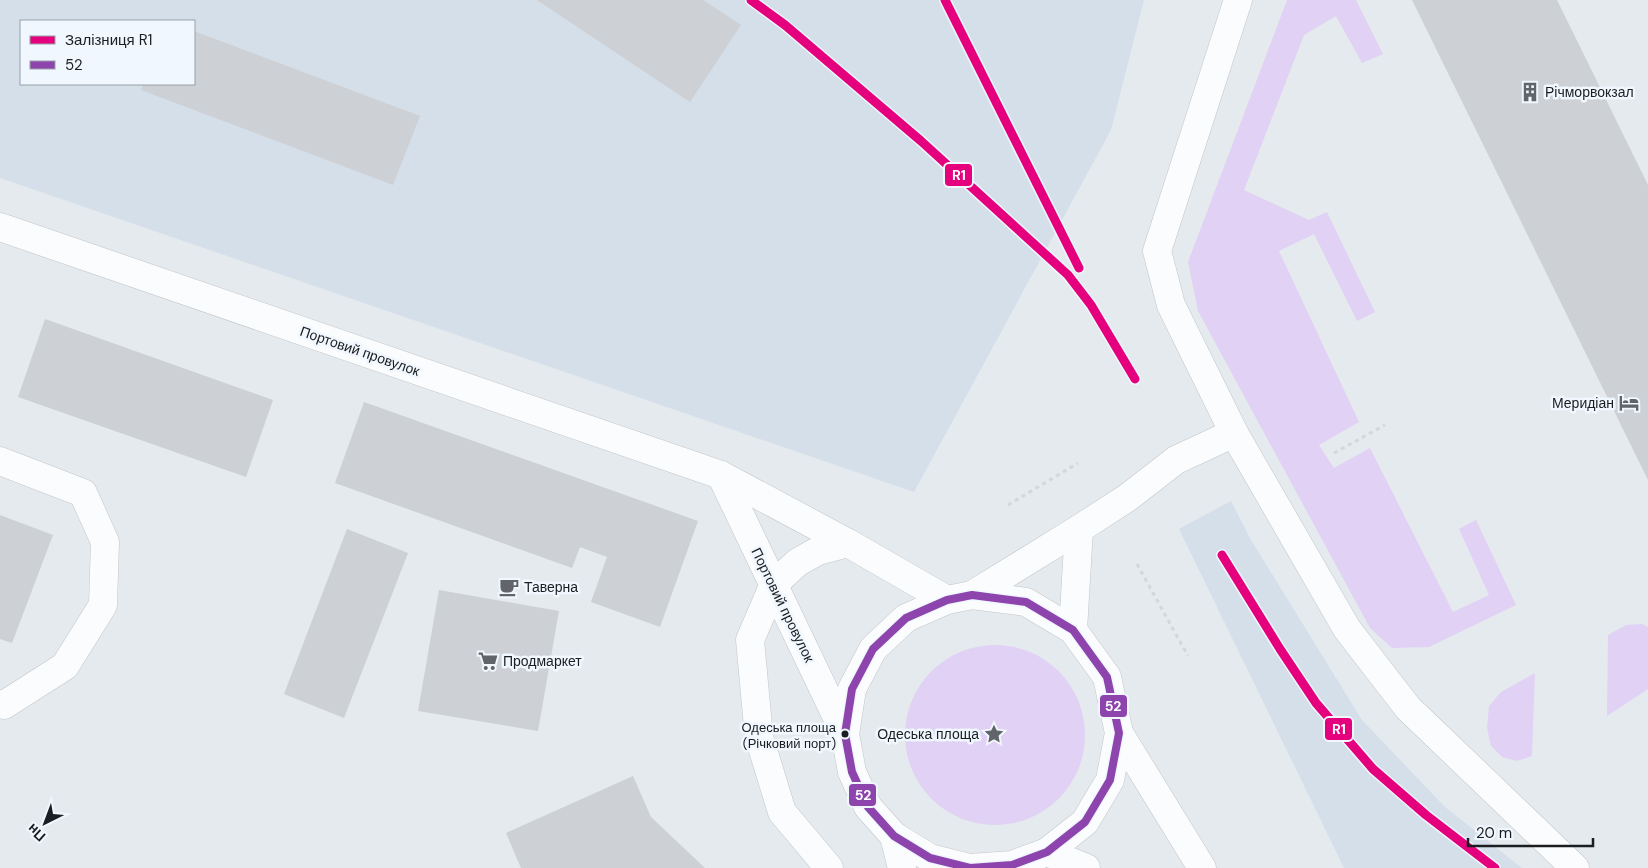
<svg xmlns="http://www.w3.org/2000/svg" width="1648" height="868" viewBox="0 0 1648 868" font-family="'DM Sans',sans-serif">
  <style>
    .built { fill: #d5dfe9; fill-rule: evenodd }
    .green { fill: #e1d1f4 }
    .building { fill: #cdd0d4 }
    .lines { fill: none; stroke-linecap: round; stroke-linejoin: round }
    .minor-casing { stroke: #c2c6c9; stroke-width: 29 }
    .path { stroke: #d5d6d7; stroke-width: 3; stroke-dasharray: 4 4; stroke-linecap: butt }
    .minor { stroke: #fbfcfd; stroke-width: 28 }
    .bus-1-casing { stroke: #f0f7fe; stroke-width: 11 }
    .bus-1 { stroke: #8e44ad; stroke-width: 8 }
    .rail-1-casing { stroke: #f0f7fe; stroke-width: 12 }
    .rail-1 { stroke: #e5007d; stroke-width: 9 }
    .bus-dot { fill: #1a1e21; stroke: #f0f7fe; stroke-width: 2 }
    .labels { text-anchor: middle; dominant-baseline: central; stroke-width: 5; stroke-linejoin: round; paint-order: stroke }
    .bus-label { font-size: 13px; fill: #1a1e21; stroke: #f0f7fe; text-anchor: end }
    .poi-label { font-size: 14px; fill: #1a1e21; stroke: #f0f7fe; text-anchor: start }
    .street-label { font-size: 14px; fill: #1a1e21; stroke: #f0f7fe }
    .line-badge { stroke: #f0f7fe; stroke-width: 2 }
    .badge-label { font-size: 14px; text-anchor: middle; font-weight: bold; fill: #fff }
  </style>
  <rect width="100%" height="100%" fill="#e5eaef"/>
  <g class="built">
    <path d="M0,0H1144L1111,130L914,492L0,178ZM21,21H194V84H21Z"/>
    <path d="M1231,501L1251,540L1362,720L1445,807L1522,868H1344L1179,529Z"/>
  </g>
  <g class="green">
    <path d="M1287,0H1356L1383,54L1362,63L1336,16L1304,35L1244,190L1309,220L1327,212L1375,312L1357,321L1314,234L1279,251L1359,422L1319,445L1334,468L1370,448L1453,612L1489,595L1459,529L1476,520L1516,605L1429,647L1392,648L1370,628L1198,311L1188,262Z"/>
    <path d="M1642,624L1648,627V689L1607,716L1608,635L1626,625Z"/>
    <circle cx="995" cy="735" r="90"/>
    <path d="M1535,673L1532,756L1517,761L1502,757L1491,746L1487,728L1489,706L1501,692Z"/>
  </g>
  <g class="building">
    <path d="M537,0H703L741,25L690,102Z"/>
    <path d="M1412,0H1557L1648,185V480Z"/>
    <path d="M194,31L420,116L393,185L141,90L143,84H194Z"/>
    <path d="M45,319L273,400L246,477L18,397Z"/>
    <path d="M364,402L698,521L660,627L591,602L607,557L580,547L572,568L335,483Z"/>
    <path d="M0,515L53,535L12,643L0,639Z"/>
    <path d="M347,529L408,553L344,718L284,694Z"/>
    <path d="M439,590L559,611L538,731L418,711Z"/>
    <path d="M633,776L651,817L705,868H521L506,833Z"/>
  </g>
  <g class="lines">
    <defs>
      <g id="minor">
        <path d="M1238,0L1157,251L1171,305L1234,433L1347,629L1408,708L1575,868"/>
        <path d="M0,227L721,475L848,543L947,600"/>
        <path d="M0,461L83,493L105,542L103,605L65,666L4,705L0,704"/>
        <path d="M721,475L845,734"/>
        <path d="M972,595L1079,529L1127,498L1176,460L1234,433"/>
        <path d="M1073,630L1079,529"/>
        <path d="M1119,733L1202,868"/>
        <path d="M894,836L902,868"/>
        <path d="M1047,852L1086,868"/>
        <path d="M829,868L782,812L759,737L750,640L774,584L798,562L818,551L848,543"/>
        <path d="M1008,868L1012,865L1047,852L1085,822L1110,780L1119,733L1107,677L1073,630L1026,602L972,595L947,600L906,618L873,649L852,689L845,734L852,772L868,807L894,836L930,858L970,868L1012,865"/>
      </g>
    </defs>
    <use href="#minor" class="minor-casing"/>
    <g class="path">
      <path d="M1334,453L1385,425"/>
      <path d="M1008,505L1078,463"/>
      <path d="M1137,564L1188,656"/>
    </g>
    <use href="#minor" class="minor"/>
    <defs>
      <path id="bus-1" d="M1008,868L1012,865L1047,852L1085,822L1110,780L1119,733L1107,677L1073,630L1026,602L972,595L947,600L906,618L873,649L852,689L845,734L852,772L868,807L894,836L930,858L970,868L1012,865"/>
    </defs>
    <use href="#bus-1" class="bus-1-casing"/>
    <use href="#bus-1" class="bus-1"/>
    <defs>
      <g id="rail-1">
        <path d="M751,0L785,25L921,141L1068,275L1091,305L1135,379"/>
        <path d="M945,0L1079,268"/>
        <path d="M1222,555L1280,649L1316,703L1373,769L1426,815L1495,868"/>
      </g>
    </defs>
    <use href="#rail-1" class="rail-1-casing"/>
    <use href="#rail-1" class="rail-1"/>
  </g>
  <defs>
    <symbol id="building-bare" viewBox="-9 -9 18 18"><path d="M-4-6H4V6H1V3H-1V6H-4ZM-2.5-4.3h1.7v1.8h-1.7ZM.8-4.3h1.7v1.8H.8ZM-2.5-1h1.7V.8h-1.7ZM.8-1h1.7V.8H.8Z" fill="#616569" stroke="#f0f7fe" stroke-width="2.5" paint-order="stroke"/></symbol>
    <symbol id="hotel-bare" viewBox="-9 -9 18 18"><path d="M-6-4.5h1.5V1H6V5H4.5V3h-9V5H-6ZM-4 0a1.8 1.8 0 1 1 3.6 0ZM.5 0V-2.5h3Q6-2.5 6 0Z" fill="#616569" stroke="#f0f7fe" stroke-width="2.5" paint-order="stroke"/></symbol>
    <symbol id="cafe-bare" viewBox="-9 -9 18 18"><path d="M-5.5-4.5H6V0H3Q3 3.5 0 3.5H-2.5Q-5.5 3.5-5.5 0ZM3-3.2v2h1.7v-2ZM-6 4.5H4V6H-6Z" fill="#616569" stroke="#f0f7fe" stroke-width="2.5" paint-order="stroke"/></symbol>
    <symbol id="supermarket-bare" viewBox="-9 -9 18 18"><path d="M-6-5.5h2.5l.6 2H6L4.5 2H-2.5L-4.4-4H-6ZM-1.5 3.2a1.3 1.3 0 1 0 .1 0ZM3 3.2a1.3 1.3 0 1 0 .1 0Z" fill="#616569" stroke="#f0f7fe" stroke-width="2.5" paint-order="stroke"/></symbol>
    <symbol id="sight-bare" viewBox="-9 -9 18 18"><path d="M0-6L1.8-2.2L6-1.7L2.9 1.2L3.7 5.4L0 3.3L-3.7 5.4L-2.9 1.2L-6-1.7L-1.8-2.2Z" fill="#616569" stroke="#f0f7fe" stroke-width="2.5" paint-order="stroke"/></symbol>
  </defs>
  <g fill-rule="evenodd">
    <use href="#building-bare" x="1516" y="78" width="28" height="28"/>
    <use href="#hotel-bare" x="1615" y="389" width="28" height="28"/>
    <use href="#cafe-bare" x="495" y="573" width="28" height="28"/>
    <use href="#supermarket-bare" x="474" y="647" width="28" height="28"/>
    <use href="#sight-bare" x="980" y="720" width="28" height="28"/>
  </g>
  <circle class="bus-dot" cx="845" cy="734" r="4.5"/>
  <g class="labels">
    <g class="bus-label">
      <text x="836" y="727">Одеська площа<tspan x="836" dy="16">(Річковий порт)</tspan></text>
    </g>
    <g class="poi-label">
      <text x="1545" y="92">Річморвокзал</text>
      <text x="1614" y="403" text-anchor="end">Меридіан</text>
      <text x="524" y="587">Таверна</text>
      <text x="503" y="661">Продмаркет</text>
      <text x="979" y="734" text-anchor="end">Одеська площа</text>
    </g>
    <g class="street-label">
      <text transform="translate(360 351) rotate(19)">Портовий провулок</text>
      <text transform="translate(783 605) rotate(64)">Портовий провулок</text>
    </g>
  </g>
  <g class="line-badge">
    <rect x="944" y="163" width="29" height="24" rx="5" fill="#e5007d"/>
    <rect x="1099" y="694" width="29" height="24" rx="5" fill="#8e44ad"/>
    <rect x="1324" y="717" width="29" height="24" rx="5" fill="#e5007d"/>
    <rect x="848" y="783" width="29" height="24" rx="5" fill="#8e44ad"/>
  </g>
  <g class="badge-label">
    <text x="959" y="180">R1</text>
    <text x="1113" y="711">52</text>
    <text x="1339" y="734">R1</text>
    <text x="863" y="800">52</text>
  </g>
  <rect x="20" y="20" width="175" height="65" fill="#f0f7fe" stroke="#9aa0a6"/>
  <rect x="30" y="36" width="25" height="8" fill="#e5007d" stroke="#9aa0a6"/>
  <text x="65" y="45" font-size="15" fill="#1a1e21">Залізниця R1</text>
  <rect x="30" y="61" width="25" height="8" fill="#8e44ad" stroke="#9aa0a6"/>
  <text x="65" y="70" font-size="15" fill="#1a1e21">52</text>
  <g transform="translate(45 823) rotate(222)" stroke="#f0f7fe" stroke-width="4" paint-order="stroke">
  <path d="M0-4L9 19L0 12L-9 19Z" fill="#1a1e21"/>
  <text y="-8" font-size="14" font-weight="bold" text-anchor="middle" fill="#1a1e21">Пн</text>
  </g>
  <path d="M1468 838v8h125v-8" fill="none" stroke="#1a1e21" stroke-width="2.5"/>
  <text x="1476" y="838" font-size="15" fill="#1a1e21" stroke="#f0f7fe" stroke-width="4" paint-order="stroke">20 m</text>
</svg>
